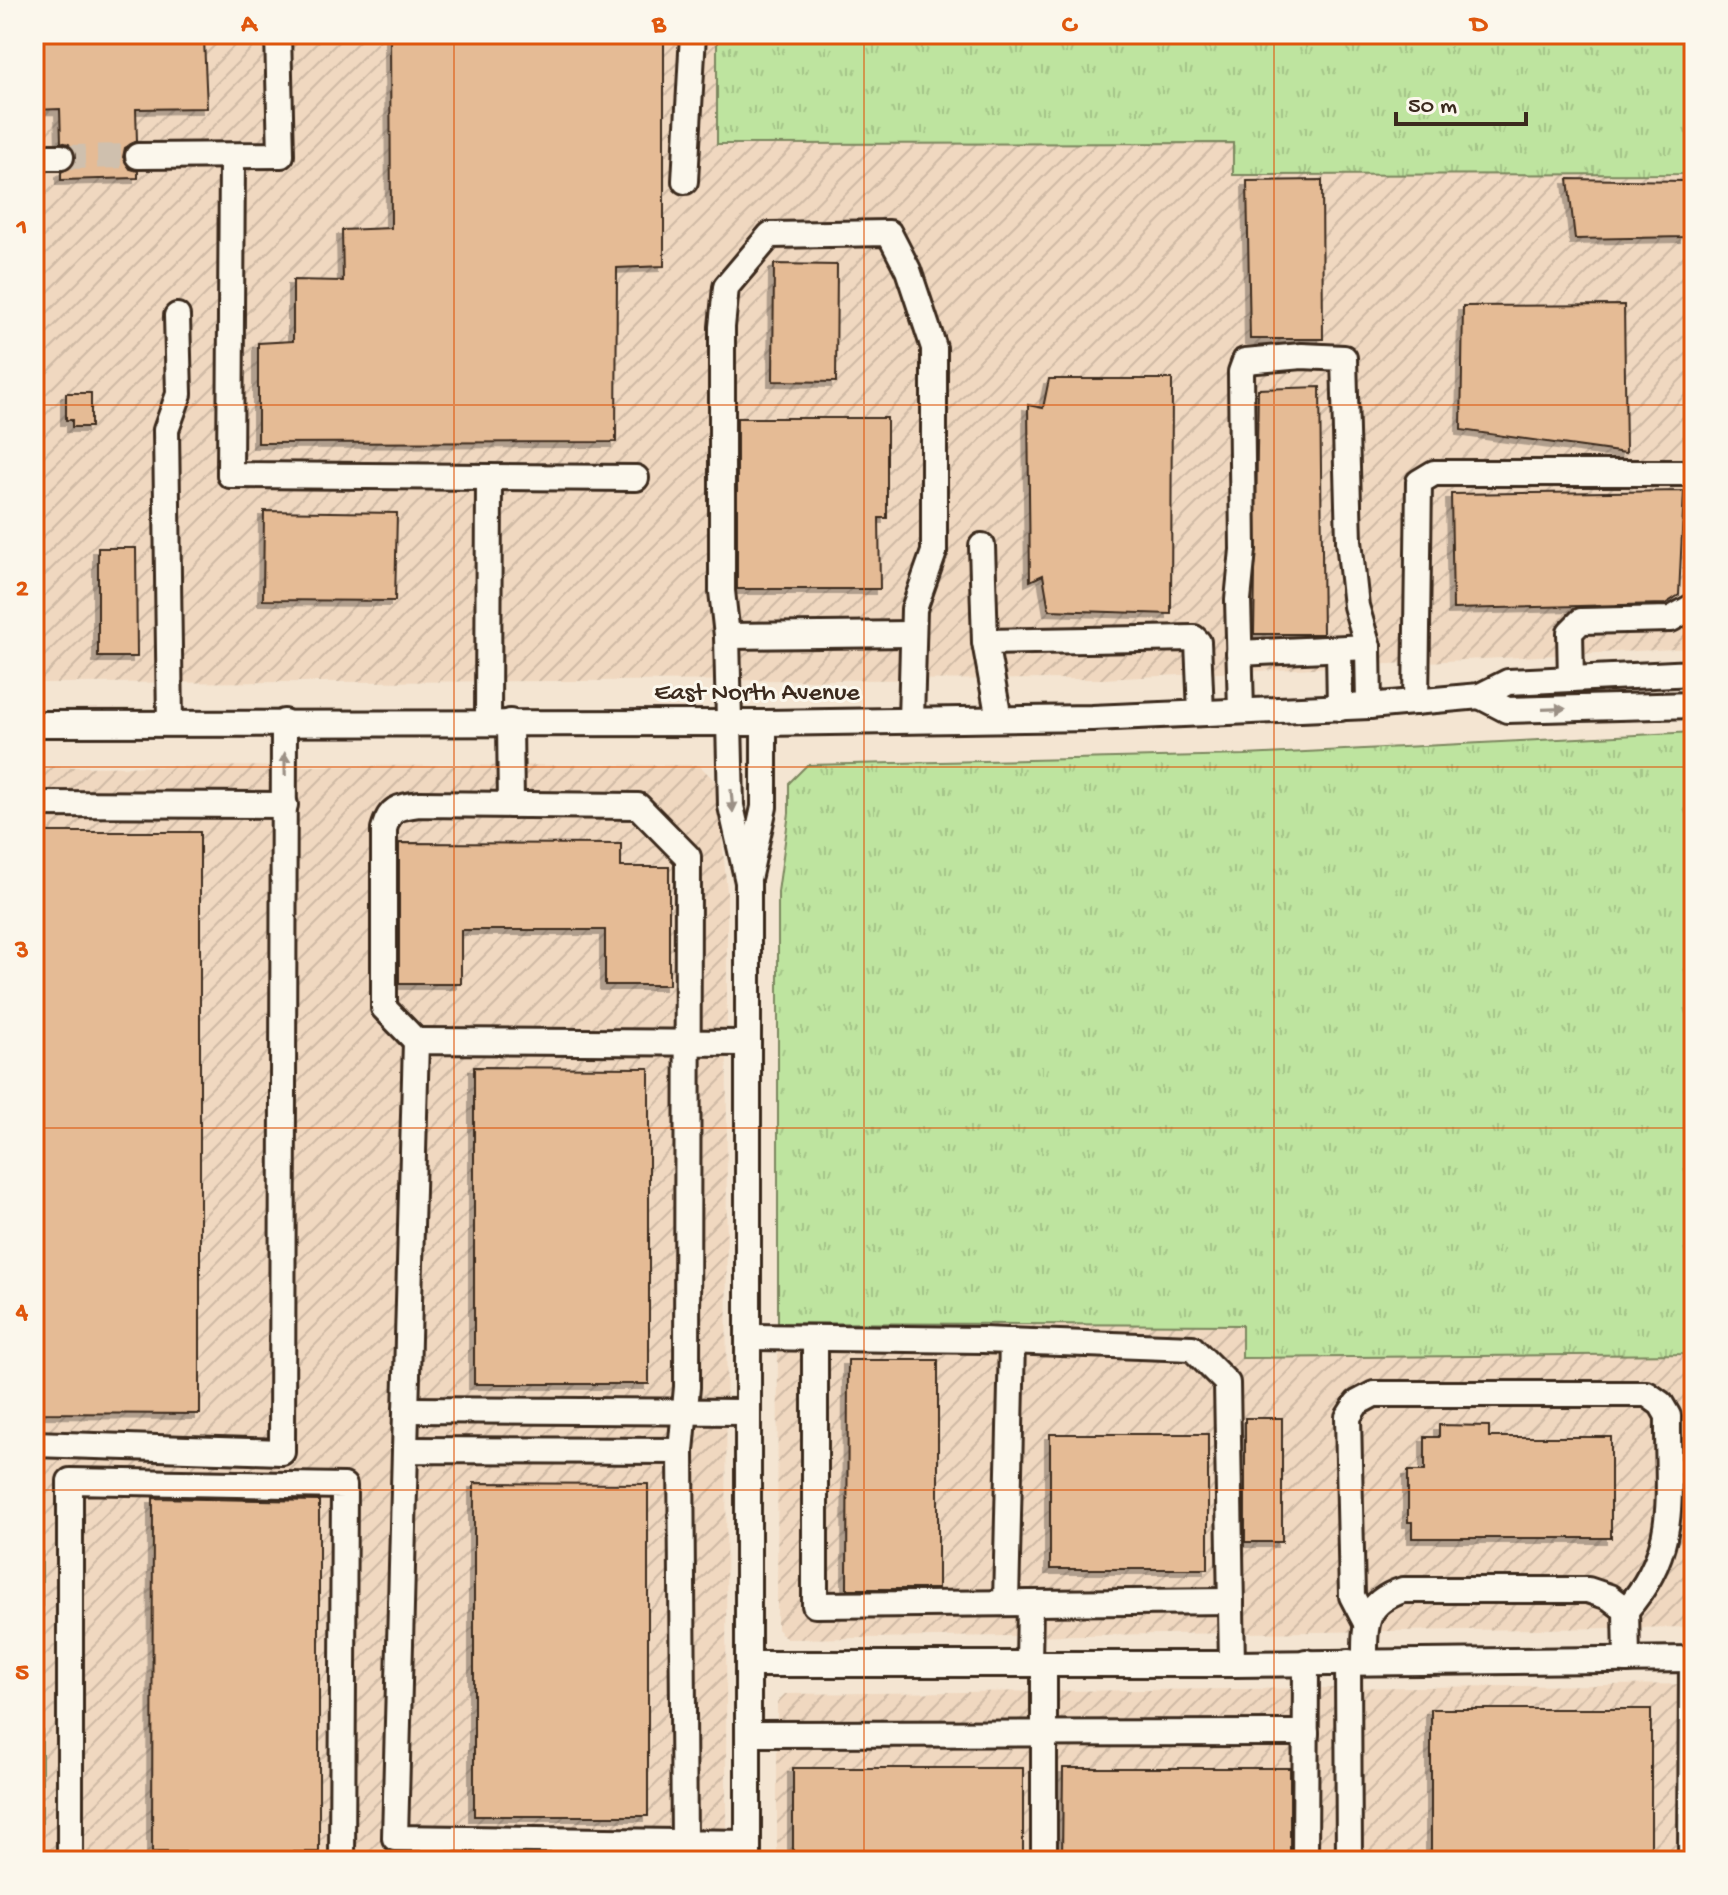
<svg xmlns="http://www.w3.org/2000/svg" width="1728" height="1895" viewBox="0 0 1728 1895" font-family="'Gochi Hand',sans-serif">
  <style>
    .industrial { fill: url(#industrial-furrows) }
    .grass { fill: url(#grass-tufts); stroke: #7c875e; stroke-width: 2 }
    .building { fill: #e5bb95; stroke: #3b2a1e; stroke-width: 2; filter: url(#shadow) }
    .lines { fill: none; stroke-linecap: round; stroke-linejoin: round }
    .minor-tunnel { stroke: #cfc0ae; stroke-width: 24; stroke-dasharray: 24 12; stroke-linecap: butt }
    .minor-casing { stroke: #3b2a1e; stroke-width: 30 }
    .minor { stroke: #fbf7ec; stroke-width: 24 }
    .oneway { fill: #9b9085 }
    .grid { fill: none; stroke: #df570d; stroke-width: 2; stroke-opacity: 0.55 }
    .labels { text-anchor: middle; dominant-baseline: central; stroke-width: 6; stroke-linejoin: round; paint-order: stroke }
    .street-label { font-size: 26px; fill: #3b2a1e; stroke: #fbf7ec }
    .neatline { fill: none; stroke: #df570d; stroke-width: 3 }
    .grid-label { font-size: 26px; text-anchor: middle; font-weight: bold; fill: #df570d }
  </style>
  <defs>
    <pattern id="industrial-furrows" width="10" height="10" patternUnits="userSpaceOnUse" patternTransform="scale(2)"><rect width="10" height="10" fill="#f0d8c0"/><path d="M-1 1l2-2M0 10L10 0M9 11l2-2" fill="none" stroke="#cfbaa5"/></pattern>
    <pattern id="grass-tufts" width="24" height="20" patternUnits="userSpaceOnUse" patternTransform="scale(2)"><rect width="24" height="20" fill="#bee49f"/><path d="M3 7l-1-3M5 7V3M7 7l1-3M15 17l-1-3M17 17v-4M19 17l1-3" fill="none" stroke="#a4c488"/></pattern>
    <filter id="shadow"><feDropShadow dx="-5" dy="5" stdDeviation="0" flood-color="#0004"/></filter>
  </defs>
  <rect width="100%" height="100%" fill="#f4e5d2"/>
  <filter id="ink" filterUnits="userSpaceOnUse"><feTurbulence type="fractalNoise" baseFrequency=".0125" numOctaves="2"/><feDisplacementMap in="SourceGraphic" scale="16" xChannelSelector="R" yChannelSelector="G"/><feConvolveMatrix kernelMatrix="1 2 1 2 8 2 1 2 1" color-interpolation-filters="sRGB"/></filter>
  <g filter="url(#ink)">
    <g class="industrial">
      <path d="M34,34H717V144L1233,143L1234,175L1694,174V648L1102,679L34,683Z"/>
      <path d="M699,765L717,783L727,892L726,1861H42V1474H34V767Z"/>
      <path d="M778,1323L1242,1325L1243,1358L1694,1354V1627L787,1639L777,1629Z"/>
      <path d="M1694,1684V1861H777V1702L785,1694Z"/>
    </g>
    <g class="grass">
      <path d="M717,34H1694V174L1233,175V143L717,144Z"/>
      <path d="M1694,732V1354L1242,1358V1325L778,1323V892L789,813V783L807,765L1245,755Z"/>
      <rect x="34" y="1474" width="8" height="387"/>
    </g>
    <g class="building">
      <path d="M390,34H664V266L617,268L616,442L258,443V343L293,341V280L343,281L342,230L391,228Z"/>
      <path d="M204,39L207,108L136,109L137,141L125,148L123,157L130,169L138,171V178L61,180V172L74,165L76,156L69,144L61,142L60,109L34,110V40Z"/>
      <path d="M1568,179L1684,181L1685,237L1575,239Z"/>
      <path d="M1322,180L1323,339H1250L1247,181Z"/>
      <path d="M774,264L837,265L836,382L773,381Z"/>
      <path d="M1624,305L1626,453L1461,430L1463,306Z"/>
      <path d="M1049,379H1172L1171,614L1049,610L1043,575L1030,581L1028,405L1043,408Z"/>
      <path d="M1320,387L1323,634H1254L1258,389Z"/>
      <path d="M66,393H91V427H72V420H66Z"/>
      <path d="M737,418H887V518H879L880,589H737Z"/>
      <path d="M1684,491L1679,595L1665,604L1453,609L1451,494Z"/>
      <path d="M264,511L397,513L395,601L263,600Z"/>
      <path d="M98,548H136L137,657H98Z"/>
      <path d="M34,832H200V1414L34,1413Z"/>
      <path d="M399,843L621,844V867H669V985H605V930H461V984H399Z"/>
      <path d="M474,1067L649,1068V1384H474Z"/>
      <path d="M848,1360H938V1589H847Z"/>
      <rect x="1245" y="1418" width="37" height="124"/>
      <path d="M1439,1425L1489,1426V1437H1611V1538H1412V1522H1408V1471H1425V1437H1439Z"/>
      <rect x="1050" y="1434" width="158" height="135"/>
      <path d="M474,1483L648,1484V1816H474Z"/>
      <path d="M153,1498L319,1501V1852H152Z"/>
      <rect x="1431" y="1709" width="220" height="152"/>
      <path d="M793,1768H1023V1860L793,1859Z"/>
      <path d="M1063,1768H1290V1860H1062Z"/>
    </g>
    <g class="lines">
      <path class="minor-tunnel" d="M61,157L138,156"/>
      <defs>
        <g id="minor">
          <path d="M138,156L281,155L278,34"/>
          <path d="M232,156L230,475L636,478"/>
          <path d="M34,157H61"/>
          <path d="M685,181L693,34"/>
          <path d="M982,546L985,642"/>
          <path d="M727,636L912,634"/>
          <path d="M1339,649L1340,708"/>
          <path d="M1239,653L1368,647"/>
          <path d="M1571,679L1570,632L1581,621L1671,619L1694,606"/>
          <path d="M1480,696L1507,710L1694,705"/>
          <path d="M1416,702L1419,482L1434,473H1694"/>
          <path d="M1241,711L1238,600L1243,550L1241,372L1245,361L1302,356L1344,358L1349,541L1356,606L1368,647L1369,706"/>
          <path d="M999,719L985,642L1194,638L1198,642L1201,713"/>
          <path d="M488,722L489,478"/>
          <path d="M510,722L511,805"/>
          <path d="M170,723L166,430L179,394L177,316"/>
          <path d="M34,724L764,723L1092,718L1369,706L1480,696L1508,682L1694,673"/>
          <path d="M34,804L285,805"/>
          <path d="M749,875L764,807V723"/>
          <path d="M416,1041L384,1008V829C390,808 398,807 419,804L638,806L688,857L687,1387L681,1451"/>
          <path d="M748,1337L983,1340L1192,1348L1227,1383L1232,1664"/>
          <path d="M815,1339V1605L1231,1601"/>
          <path d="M406,1410L748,1412"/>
          <path d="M34,1444L282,1452L284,722"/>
          <path d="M405,1450L416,1041L748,1043"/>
          <path d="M1006,1603L1012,1341"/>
          <path d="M1365,1621L1352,1596L1348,1417L1357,1403L1374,1394H1647L1661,1404L1668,1416C1667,1493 1681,1548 1626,1610"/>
          <path d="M1348,1662L1349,1861"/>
          <path d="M1365,1662C1365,1625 1363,1603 1403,1590H1588L1609,1597L1626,1610L1627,1660"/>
          <path d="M748,1664H1232L1694,1659"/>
          <path d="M1029,1664L1030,1603"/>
          <path d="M748,1734L1306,1733"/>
          <path d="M70,1861V1481L344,1486L342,1861"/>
          <path d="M684,1861V1843L681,1451L405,1450L395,1838L748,1843"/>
          <path d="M748,1861V882L731,806L727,636L722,591V327L726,287L770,235L889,233L908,270L934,348V552L914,609L911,720"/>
          <path d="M1044,1861V1664"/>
          <path d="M1305,1861L1306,1662"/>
          <path d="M1691,1861L1692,1659"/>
        </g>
      </defs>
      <use href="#minor" class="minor-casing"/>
      <use href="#minor" class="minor"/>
    </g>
    <defs><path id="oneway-solid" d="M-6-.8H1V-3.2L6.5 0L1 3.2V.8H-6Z" transform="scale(2)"/></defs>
    <g class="oneway">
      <use href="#oneway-solid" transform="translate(1554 709) rotate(-2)"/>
      <use href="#oneway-solid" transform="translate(285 764) rotate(-91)"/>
      <use href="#oneway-solid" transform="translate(732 801) rotate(85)"/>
    </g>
  </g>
  <path class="grid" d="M454,34V1861M864,34V1861M1274,34V1861M34,405H1694M34,767H1694M34,1128H1694M34,1490H1694"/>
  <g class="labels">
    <g class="street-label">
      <text x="757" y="694">East North Avenue</text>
    </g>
  </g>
  <rect width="1728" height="1895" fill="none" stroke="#fbf7ec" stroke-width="88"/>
  <path d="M1396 112v12h130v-12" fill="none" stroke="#3b2a1e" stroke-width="4"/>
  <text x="1408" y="112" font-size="24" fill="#3b2a1e" stroke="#fbf7ec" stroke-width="6" paint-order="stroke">50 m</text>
  <rect x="44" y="44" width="1640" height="1807" class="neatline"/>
  <g class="grid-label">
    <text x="249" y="31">A</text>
    <text x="659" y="31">B</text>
    <text x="1069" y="31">C</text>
    <text x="1479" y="31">D</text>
    <text x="22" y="234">1</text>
    <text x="22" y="595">2</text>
    <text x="22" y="957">3</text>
    <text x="22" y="1318">4</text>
    <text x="22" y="1679">5</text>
  </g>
</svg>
